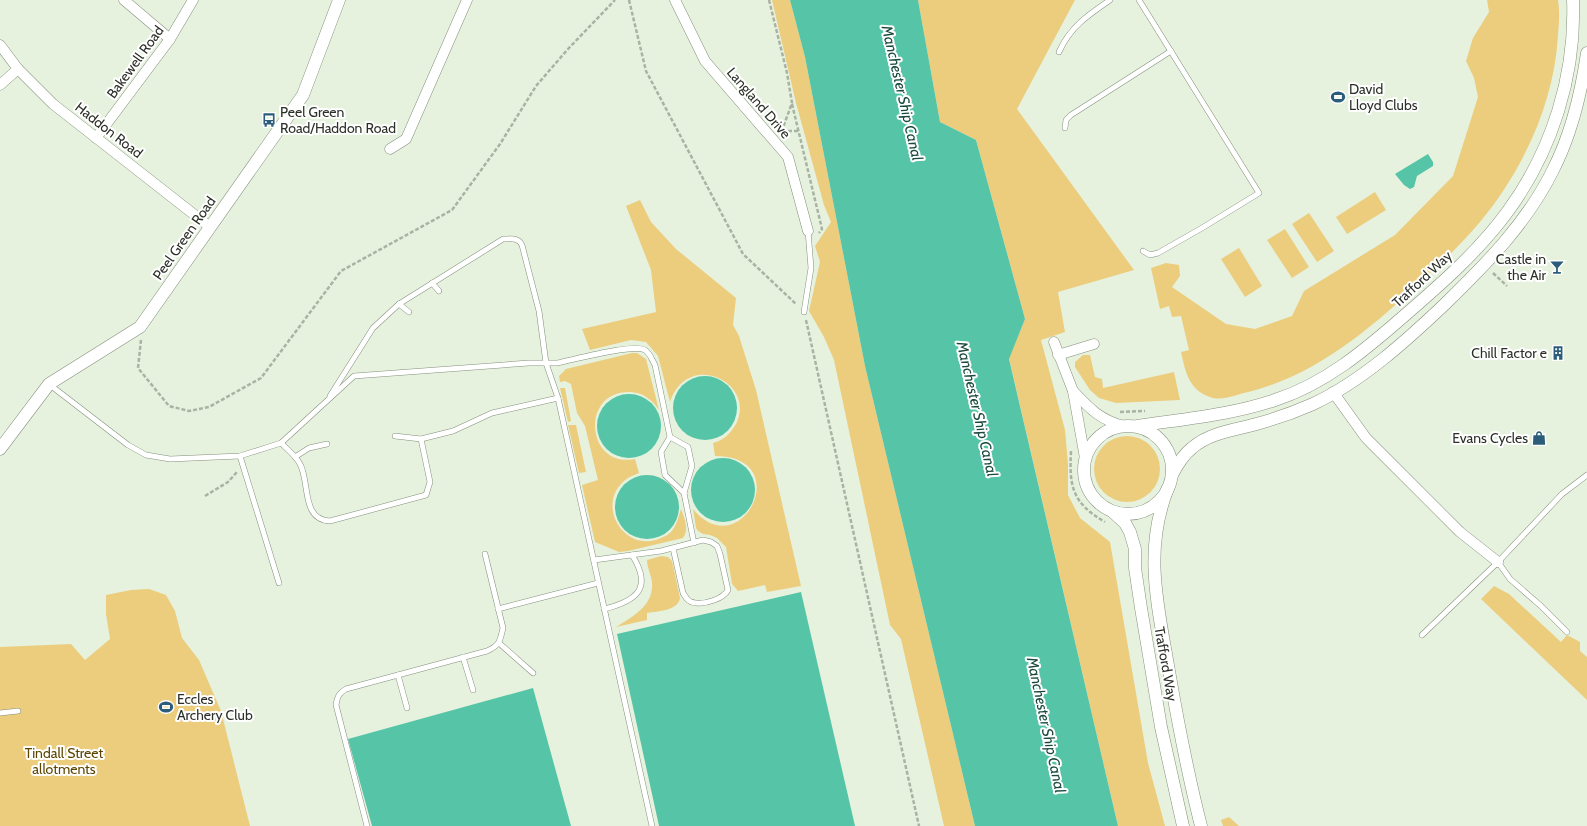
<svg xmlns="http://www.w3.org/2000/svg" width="1587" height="826" viewBox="0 0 1587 826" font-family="Cabin,sans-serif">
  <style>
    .green { fill: #eccd7e }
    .water { fill: #55c4a7 }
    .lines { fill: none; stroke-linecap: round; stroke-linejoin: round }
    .service-casing { stroke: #858f7d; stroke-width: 6 }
    .minor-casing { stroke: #858f7d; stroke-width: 11 }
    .tertiary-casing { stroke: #858f7d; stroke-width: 13 }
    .path { stroke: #aab3a3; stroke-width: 2.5; stroke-dasharray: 4 2; stroke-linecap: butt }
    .service { stroke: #fff; stroke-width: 5 }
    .minor { stroke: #fff; stroke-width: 10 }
    .tertiary { stroke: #fff; stroke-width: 12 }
    .labels { text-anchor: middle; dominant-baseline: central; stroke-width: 4; stroke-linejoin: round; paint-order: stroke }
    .street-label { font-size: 14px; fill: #2c3028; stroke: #fff }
    .poi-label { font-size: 14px; fill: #2c3028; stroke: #fff; text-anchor: start }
    .park-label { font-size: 14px; fill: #5d4700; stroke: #fff }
    .water-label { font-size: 15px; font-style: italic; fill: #1a4a3e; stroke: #fff }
  </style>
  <rect width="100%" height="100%" fill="#e6f2de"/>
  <g class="green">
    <path d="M772,0H790L805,57L865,366L975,826H944L901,639L890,625L834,360L824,337L809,311L820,262L815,246L831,222L824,205L796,103Z"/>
    <path d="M918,0H1075L1017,109L1134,270L1058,292L1065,332L1041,340L1065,430L1068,464V495L1080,518L1110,542L1148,763L1165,826H1118L1009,358L1025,319L976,140L940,122Z"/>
    <path d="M1487,0H1558C1560,12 1559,23 1558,35C1555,89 1535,142 1505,188C1483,223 1453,252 1423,280C1371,328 1315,377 1244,393C1233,396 1221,401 1210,397C1189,390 1185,371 1181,352L1189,350L1181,316L1172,317L1169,306L1160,309L1151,268L1166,263L1179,265L1180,276L1172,287L1226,324L1255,329L1292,316L1304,291L1395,235L1453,176L1478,97L1474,78L1466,61L1473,38L1489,12Z"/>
    <path d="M1375,192L1386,210L1347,234L1336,217Z"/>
    <path d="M640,200L651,222L676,249L736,298L733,325L739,336L756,390L801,586L767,592L765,585L738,591L732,584L726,547L717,538L710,535L703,534L698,531L696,528L693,509C741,567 797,456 715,456L713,443C724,440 730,434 736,424C757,383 688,349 670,402L658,356L646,342L631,340L590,350L582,329L656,312L651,270L626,206Z"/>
    <path d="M1309,213L1334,251L1317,262L1292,224Z"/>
    <path d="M1285,229L1309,267L1292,278L1267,240Z"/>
    <path d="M1239,248L1262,286L1245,297L1221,259Z"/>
    <path d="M632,353H637L646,359L659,410C652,400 644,393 631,392C580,389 585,469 635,459L639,473C635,475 631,476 628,478C593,501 623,555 661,538C664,537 668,535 671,532C677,525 678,518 681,509C685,519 689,529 683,538L628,551L619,552L595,542L582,485L598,480L597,476L585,426L577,413L571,384L565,381L560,382L559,376L566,369Z"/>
    <path d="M1083,355H1090L1095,377L1102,379L1103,388L1174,372L1180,400L1116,403L1099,398L1090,390L1075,367V362Z"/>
    <path d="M560,388H565L571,421L568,422Z"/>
    <path d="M568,425H576L586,472L579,473Z"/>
    <circle cx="1127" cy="469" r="33"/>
    <path d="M661,556L668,557L672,561L680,598C678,611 658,611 647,613V620L616,627C634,616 654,605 652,582C651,575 647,567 647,560Z"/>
    <path d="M1494,586L1509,594L1561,642L1567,635L1580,642V651L1587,657V700L1481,599Z"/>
    <path d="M149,589L166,595L175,611L182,638L199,660L221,711L250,826H0V647L71,644L85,660L110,639L106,614V595L131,590Z"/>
    <path d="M1229,817L1239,826H1223L1221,820Z"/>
  </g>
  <g class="water">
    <path d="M790,0H918L940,122L976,140L1025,319L1009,359L1118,826H975L865,366L805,57Z"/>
    <path d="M1428,154L1433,162V166L1417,176L1414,187L1410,189L1404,185L1395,174Z"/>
    <circle cx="705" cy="408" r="32"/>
    <circle cx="629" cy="426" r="32"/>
    <circle cx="723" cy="490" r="32"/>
    <circle cx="647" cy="507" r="32"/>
    <path d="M801,592L855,826H659L617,634Z"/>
    <path d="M533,688L571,826H372L348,739Z"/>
  </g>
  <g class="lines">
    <defs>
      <g id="service">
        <path d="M1139,0L1259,193L1202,228L1158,253L1150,255L1143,251"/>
        <path d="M1059,52C1070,27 1088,15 1110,0"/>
        <path d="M1065,128L1066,120L1071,115L1171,51"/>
        <path d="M432,283L439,291"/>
        <path d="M399,304L409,312"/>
        <path d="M804,312L811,268L808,231"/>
        <path d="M50,385L128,445L146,455L170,459L240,456L281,443L354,376L529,363H546L558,398L652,826"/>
        <path d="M330,396L373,328L399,304L503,239C511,239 518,237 522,245L539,311L546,363H557C573,360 633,343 645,350C650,353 652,360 655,365L670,437L661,452L665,475L684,493"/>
        <path d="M395,436L421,439L453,431L492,413L558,398"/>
        <path d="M670,437L688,447L692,466L684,493L694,543"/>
        <path d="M281,443C288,450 296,456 300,464C310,482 301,520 330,521L426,495L430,482L421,439"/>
        <path d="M240,456L279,583"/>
        <path d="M295,457L309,448L327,444"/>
        <path d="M594,560L661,551L703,540L711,542L717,546L720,554L728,590C723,599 706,604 696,603C692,603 689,601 687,599L683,593L673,548"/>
        <path d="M1498,562L1510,579L1541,606L1567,632"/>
        <path d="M498,609L598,583"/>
        <path d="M604,609C637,601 653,588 632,555"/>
        <path d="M1422,635L1498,562L1562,494L1587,475"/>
        <path d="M499,643L533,673"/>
        <path d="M463,657L473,690"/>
        <path d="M398,675L407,708"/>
        <path d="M0,713L18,711"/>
        <path d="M367,826L336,705C337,697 339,693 346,689L487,651C500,645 500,641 503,628L485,554"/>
      </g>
      <g id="minor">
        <path d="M124,0L170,39"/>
        <path d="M675,0L705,61L788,157L808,231"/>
        <path d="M0,45L18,69L53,104L210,227"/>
        <path d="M0,85L18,69"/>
        <path d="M96,138L170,39L193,0"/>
        <path d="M390,149L406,139L467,0"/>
        <path d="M1054,342L1073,391L1085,458"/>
        <path d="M1058,355L1094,344"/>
        <path d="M1073,391C1089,408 1100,420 1124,426"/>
        <path d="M1333,392L1366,438L1460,532L1498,562"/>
      </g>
      <g id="tertiary">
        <path d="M1137,426C1183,419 1231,415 1275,400C1325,384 1365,350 1404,316C1441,284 1479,251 1508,211C1552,151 1576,75 1573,0"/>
        <circle cx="1128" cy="470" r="44"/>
        <path d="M0,449L49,384L140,327L303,95L339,0"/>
        <path d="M1172,475C1177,465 1183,455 1192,448C1210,432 1237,430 1260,423C1278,418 1295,412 1313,404C1362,381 1406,341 1445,304C1487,263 1527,223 1553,170C1572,133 1581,94 1587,53"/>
        <path d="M1168,488C1143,551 1158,606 1169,671C1178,723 1188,775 1201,826"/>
        <path d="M1113,512L1125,523L1130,532L1135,549V568L1141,608L1161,727L1183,826"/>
      </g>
    </defs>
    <use href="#service" class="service-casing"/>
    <use href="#minor" class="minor-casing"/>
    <use href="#tertiary" class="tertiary-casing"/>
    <g class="path">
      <path d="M629,0L646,71L743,254L796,304"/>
      <path d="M769,0L787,73L792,103L781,133"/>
      <path d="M792,104L822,229L819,233"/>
      <path d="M782,131H799"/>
      <path d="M1493,273L1507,286"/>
      <path d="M806,320L919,826"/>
      <path d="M141,340L138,368L169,406L189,411L209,407L261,378L341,271L452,210L500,144L536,86L568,49L615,0"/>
      <path d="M1120,412L1145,411"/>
      <path d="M1071,451C1069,486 1072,503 1105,522"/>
      <path d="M205,496L228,482L237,472"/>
    </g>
    <use href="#service" class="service"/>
    <use href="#minor" class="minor"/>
    <use href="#tertiary" class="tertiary"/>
  </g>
  <defs>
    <symbol id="stadium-bare" viewBox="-9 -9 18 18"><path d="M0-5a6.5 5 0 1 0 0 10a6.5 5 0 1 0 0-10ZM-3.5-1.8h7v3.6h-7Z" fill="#2b5d7a" stroke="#fff" stroke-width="2.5" paint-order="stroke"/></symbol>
    <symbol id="bus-bare" viewBox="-9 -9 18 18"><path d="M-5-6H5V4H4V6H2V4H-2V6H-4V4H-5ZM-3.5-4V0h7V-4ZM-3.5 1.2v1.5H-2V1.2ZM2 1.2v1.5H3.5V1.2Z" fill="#2b5d7a" stroke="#fff" stroke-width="2.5" paint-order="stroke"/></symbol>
    <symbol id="bar-bare" viewBox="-9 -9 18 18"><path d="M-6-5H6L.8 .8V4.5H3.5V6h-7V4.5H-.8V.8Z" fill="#2b5d7a" stroke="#fff" stroke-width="2.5" paint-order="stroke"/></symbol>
    <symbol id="building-bare" viewBox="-9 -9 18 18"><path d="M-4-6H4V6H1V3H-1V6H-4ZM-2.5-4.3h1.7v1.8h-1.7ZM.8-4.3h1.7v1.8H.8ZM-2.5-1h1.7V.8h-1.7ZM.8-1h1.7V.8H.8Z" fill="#2b5d7a" stroke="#fff" stroke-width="2.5" paint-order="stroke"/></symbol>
    <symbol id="shop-bare" viewBox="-9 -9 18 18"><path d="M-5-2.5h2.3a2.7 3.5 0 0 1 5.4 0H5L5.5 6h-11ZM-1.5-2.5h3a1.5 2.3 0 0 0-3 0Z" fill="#2b5d7a" stroke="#fff" stroke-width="2.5" paint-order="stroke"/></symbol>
  </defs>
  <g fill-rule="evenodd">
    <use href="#stadium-bare" x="1328" y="87" width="20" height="20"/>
    <use href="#bus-bare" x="259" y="110" width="20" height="20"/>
    <use href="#bar-bare" x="1547" y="257" width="20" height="20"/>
    <use href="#building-bare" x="1548" y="343" width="20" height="20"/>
    <use href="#shop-bare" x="1529" y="428" width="20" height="20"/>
    <use href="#stadium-bare" x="156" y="697" width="20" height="20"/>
  </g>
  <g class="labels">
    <g class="street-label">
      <text transform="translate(135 62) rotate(-54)">Bakewell Road</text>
      <text transform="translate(759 103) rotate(49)">Langland Drive</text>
      <text transform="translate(109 130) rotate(38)">Haddon Road</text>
      <text transform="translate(184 238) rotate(-55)">Peel Green Road</text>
      <text transform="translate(1422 279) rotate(-43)">Trafford Way</text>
      <text transform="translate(1166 664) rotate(80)">Trafford Way</text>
    </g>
    <g class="poi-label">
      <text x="1349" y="89">David<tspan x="1349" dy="16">Lloyd Clubs</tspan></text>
      <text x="280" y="112">Peel Green<tspan x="280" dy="16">Road/Haddon Road</tspan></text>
      <text x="1546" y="259" text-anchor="end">Castle in<tspan x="1546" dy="16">the Air</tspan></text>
      <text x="1547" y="353" text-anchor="end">Chill Factor e</text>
      <text x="1528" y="438" text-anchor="end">Evans Cycles</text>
      <text x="177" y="699">Eccles<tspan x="177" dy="16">Archery Club</tspan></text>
    </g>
    <g class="park-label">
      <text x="64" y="753">Tindall Street<tspan x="64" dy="16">allotments</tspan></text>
    </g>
    <g class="water-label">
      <text transform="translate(902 93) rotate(77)">Manchester Ship Canal</text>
      <text transform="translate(977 409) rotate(77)">Manchester Ship Canal</text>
      <text transform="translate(1046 725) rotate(78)">Manchester Ship Canal</text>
    </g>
  </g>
</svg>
